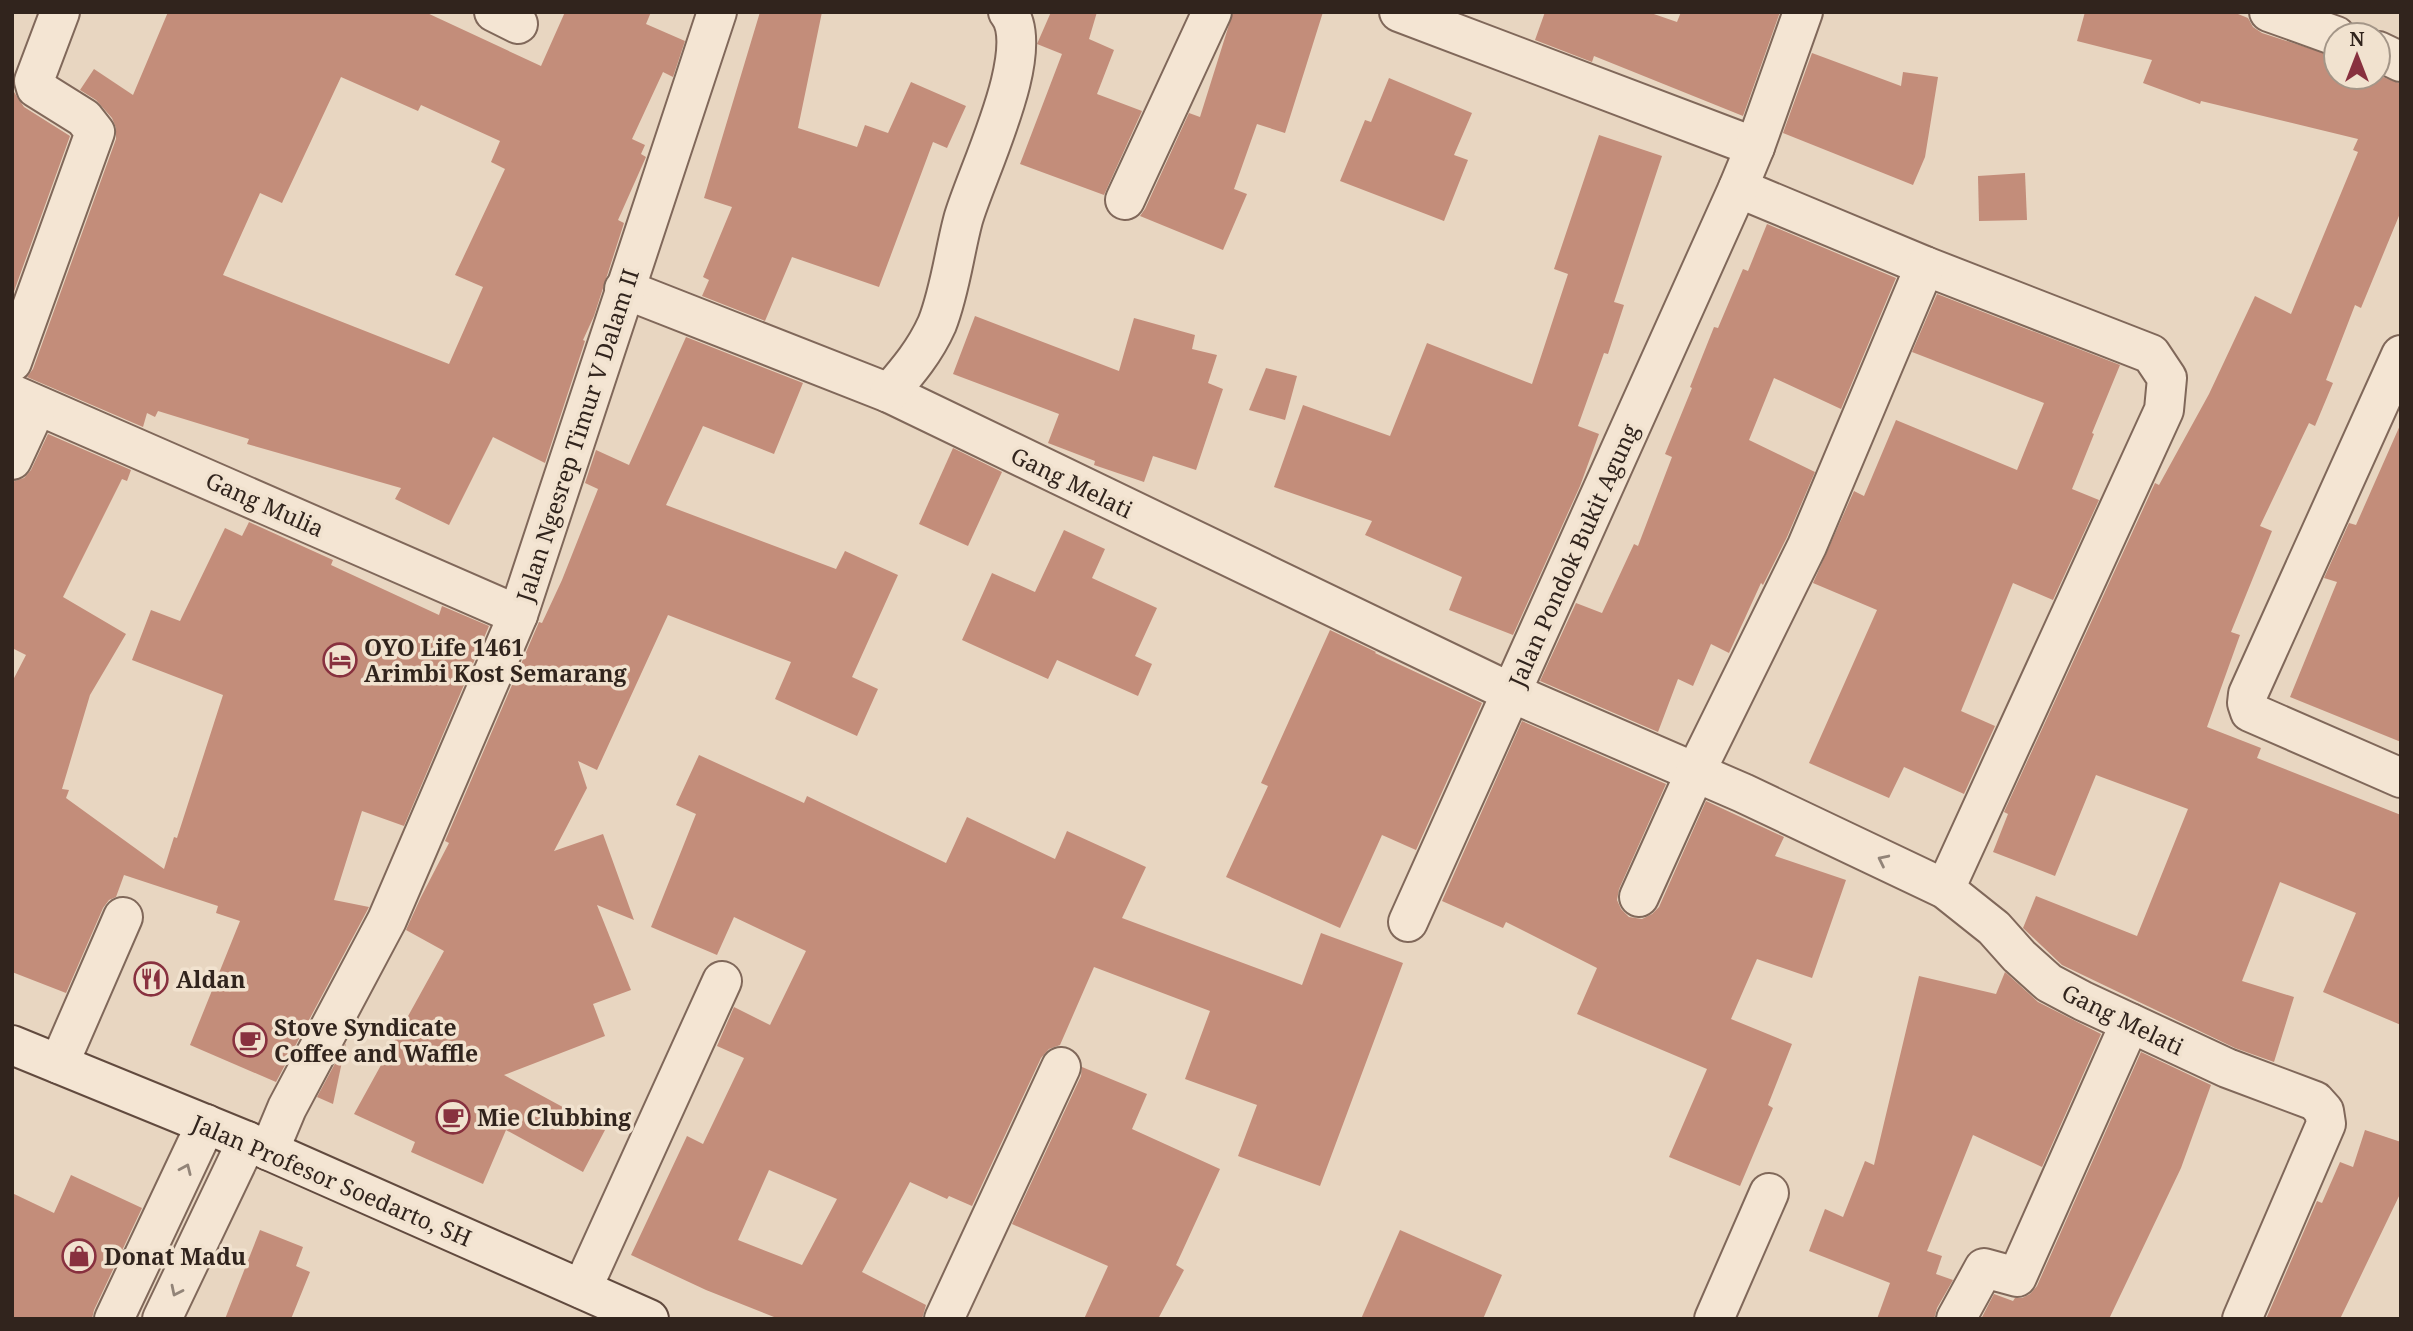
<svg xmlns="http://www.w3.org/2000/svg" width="2413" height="1331" viewBox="0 0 2413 1331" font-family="'Noto Serif',serif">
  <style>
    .building { fill: #c38d7a; fill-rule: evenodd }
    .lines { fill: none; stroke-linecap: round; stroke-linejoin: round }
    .minor-casing { stroke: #80685a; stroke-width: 42 }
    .secondary-casing { stroke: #614a3e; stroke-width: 42 }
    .minor { stroke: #f4e5d3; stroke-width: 38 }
    .secondary { stroke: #f4e5d3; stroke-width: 38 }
    .oneway { stroke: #928478 }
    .labels { text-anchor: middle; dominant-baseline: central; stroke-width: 7; stroke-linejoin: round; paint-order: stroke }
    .street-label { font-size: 23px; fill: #31241d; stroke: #f1e2cf }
    .poi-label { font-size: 23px; font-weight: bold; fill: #31241d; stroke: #f1e2cf; text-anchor: start }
  </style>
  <rect width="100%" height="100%" fill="#e8d6c1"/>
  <g class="building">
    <path d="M168,12H425L541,66L565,12H651L646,24L685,41L673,77L663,72L632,139L645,145L641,154L646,157L618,220L624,223L594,316L583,340L585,341L545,463L493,437L449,525L395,499L401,488L247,444L249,439L158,411L155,417L147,413L143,427L27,377L33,369L116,139V128L112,118L96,100L80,90L94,69L133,95ZM341,77L418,111L421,105L500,141L491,162L505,169L455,275L483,287L449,364L223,275L260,193L282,203Z"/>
    <path d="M760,12H822L798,128L857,147L865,125L888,133L911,82L966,106L947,148L933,142L879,287L792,257L765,321L702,296L709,280L703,277L732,207L704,198Z"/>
    <path d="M1051,12H1097L1089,39L1114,50L1097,94L1142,111L1104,195L1020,164L1062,54L1037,44Z"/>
    <path d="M1233,12H1323L1285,133L1257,124L1234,189L1247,194L1223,250L1140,216L1145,209L1189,113L1200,117Z"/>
    <path d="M1545,12H1648L1677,22L1681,12H1780L1743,116L1594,56L1592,62L1535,40Z"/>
    <path d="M2085,12H2233L2248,18L2253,27L2262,33L2336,57V77L2378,75L2401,84V211L2361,308L2355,305L2326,380L2333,383L2315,426L2309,423L2260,526L2272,531L2231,632L2240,635L2207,727L2261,748L2257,758L2401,815V1025L2323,992L2356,913L2280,882L2242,981L2294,997L2274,1062L2235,1048L2062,965L2023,928L2036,896L2137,936L2188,809L2096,775L2055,876L1993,852L2008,814L2004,812L2155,483L2159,485L2209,394L2255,296L2291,314L2358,152L2353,150L2358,139L2201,101L2200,104L2143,83L2152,60L2077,41Z"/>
    <path d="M1812,53L1901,86L1903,72L1938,77L1925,157L1913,185L1783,133Z"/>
    <path d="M1389,78L1472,113L1454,155L1468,160L1444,221L1340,181L1365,120L1371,122Z"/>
    <path d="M12,89L24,107L70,136L12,297Z"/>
    <path d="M1599,135L1662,156L1614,302L1624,305L1608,354L1604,353L1578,426L1599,434L1580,486L1513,635L1449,610L1462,577L1365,535L1372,521L1274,487L1303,405L1390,436L1427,343L1532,384L1568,274L1554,269Z"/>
    <path d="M2025,173L2027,220L1979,221L1978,176Z"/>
    <path d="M1767,224L1896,278L1841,409L1774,378L1749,440L1815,472L1787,537L1763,585L1761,583L1729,653L1711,644L1693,686L1678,679L1658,732L1540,681L1576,603L1602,613L1634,544L1638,546L1672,457L1665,454L1692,388L1690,387L1714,327L1718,328L1743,269L1748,271Z"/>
    <path d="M1937,294L2120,365L2092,433L2094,434L2072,489L2099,500L2053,600L2013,583L1961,711L1995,726L1964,794L1904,767L1889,798L1809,763L1877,610L1813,583L1854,491L1864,496L1896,420L2017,470L2044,403L1912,352Z"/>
    <path d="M975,316L1119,371L1134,318L1195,335L1192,349L1217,355L1208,383L1223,389L1196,470L1153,456L1144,482L1094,465L1095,461L1048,443L1059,414L953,374Z"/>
    <path d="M686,337L803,383L774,454L703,426L666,505L836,569L845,551L898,575L852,677L878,689L857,736L775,699L791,662L668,615L597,770L578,761L587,788L554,851L603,834L634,920L597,905L631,990L593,1004L605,1036L504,1075L605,1130L583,1172L506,1130L483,1184L411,1152L415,1142L354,1114L444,951L406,930L421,897L449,843L445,841L539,622L542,623L562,580L598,489L585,483L596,450L629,465Z"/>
    <path d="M1266,368L1297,376L1285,420L1249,410Z"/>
    <path d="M2401,423V742L2290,697L2337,582L2324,578L2349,523L2356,525Z"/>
    <path d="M48,434L131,470L127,481L122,479L63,597L126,634L90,695L62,789L69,790L66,798L164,869L174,837L177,838L223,695L132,660L151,610L180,621L225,528L242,536L249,522L333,560L331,565L439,615L442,606L489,626L404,826L362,811L334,900L369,907L276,1082L190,1045L240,921L216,913L218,906L124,875L116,897L109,900L103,908L66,993L12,972V682L26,655L12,648V482L24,478L31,470Z"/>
    <path d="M953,448L1002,472L968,546L919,524Z"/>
    <path d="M1064,530L1105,549L1092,578L1157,608L1135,656L1152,664L1138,696L1057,660L1048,679L962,640L992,573L1035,592Z"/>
    <path d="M1330,630L1376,652L1375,653L1482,703L1416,850L1382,835L1340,928L1226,877L1268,786L1261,783Z"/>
    <path d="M1522,721L1666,784L1619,889L1617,900L1621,909L1629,917L1642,919L1652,914L1659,907L1706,801L1784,837L1775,856L1846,880L1812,978L1757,959L1731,1019L1792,1044L1768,1105L1773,1108L1740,1186L1669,1157L1707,1069L1577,1014L1597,968L1506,922L1503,928L1442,901Z"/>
    <path d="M699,755L804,803L807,796L946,863L967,817L1055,859L1067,831L1146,867L1122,918L1302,985L1321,933L1403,963L1320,1186L1238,1156L1257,1105L1185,1079L1210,1011L1094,967L1060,1045L1049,1049L1041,1058L972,1206L949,1196L947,1199L910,1182L862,1272L926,1305L922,1319H779L706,1290L631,1255L687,1136L703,1144L744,1058L717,1046L734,1007L770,1025L806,951L734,917L717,955L651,927L696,814L676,805ZM769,1170L837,1199L802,1265L738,1240Z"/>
    <path d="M2005,972L2038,1002L2101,1034L2042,1167L1973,1135L1927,1251L1942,1256L1936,1274L1953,1280L1937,1308L1934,1319H1877L1890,1283L1809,1251L1825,1209L1843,1217L1865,1161L1874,1165L1919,976L1996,994Z"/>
    <path d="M346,1043L333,1104L317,1097Z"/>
    <path d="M2141,1052L2211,1085L2181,1168L2109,1319H1981L1994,1294L2013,1301L2015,1298H2022L2030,1294L2037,1286Z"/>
    <path d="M1082,1067L1147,1094L1132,1129L1220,1169L1176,1265L1184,1270L1158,1319H1084L1108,1266L1012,1224L1081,1076Z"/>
    <path d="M2365,1130L2401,1142V1192L2340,1319H2266L2317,1201L2322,1203L2340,1162L2353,1167Z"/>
    <path d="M71,1175L142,1208L94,1310L92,1319H12V1193L54,1213Z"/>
    <path d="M260,1230L303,1247L296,1266L310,1272L291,1319H225Z"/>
    <path d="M1400,1230L1502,1275L1483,1319H1361Z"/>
  </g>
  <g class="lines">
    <defs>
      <g id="minor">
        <path d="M494,12L518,24"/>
        <path d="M1399,12L1755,147"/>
        <path d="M2269,12L2336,36"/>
        <path d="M2378,51L2401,62"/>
        <path d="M1738,188L1925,266L2151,354L2167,378L2164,410L1945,889"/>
        <path d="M1125,200L1212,12"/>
        <path d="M624,289L889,393L1512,693L1743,793L1945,889L1994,928L2019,956L2049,983L2083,1001L2227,1068L2315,1101L2324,1111L2326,1124L2242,1319"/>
        <path d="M2401,355L2248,694L2247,703L2250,712L2401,778"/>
        <path d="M12,362L95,132L84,118L36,88L34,81L60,12"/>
        <path d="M889,393C908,371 925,351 937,324C950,291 954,254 963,220C975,176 1039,50 1008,12"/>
        <path d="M12,394L518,615"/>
        <path d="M12,460L37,406"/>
        <path d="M1639,897L1695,773L1807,546L1925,266"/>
        <path d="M1408,922L1738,188L1755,147L1803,12"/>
        <path d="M59,1064L123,917"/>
        <path d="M269,1151L287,1108L387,920L518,615L717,12"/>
        <path d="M582,1289L722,981"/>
        <path d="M114,1319L206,1124"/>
        <path d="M162,1319L247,1141"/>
        <path d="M944,1319L1061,1067"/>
        <path d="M1714,1319L1769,1193"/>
        <path d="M1956,1319L1984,1268L2017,1277L2130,1023"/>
      </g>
      <path id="secondary" d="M12,1045L247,1141L649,1319"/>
    </defs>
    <use href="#minor" class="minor-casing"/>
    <use href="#secondary" class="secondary-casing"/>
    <use href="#minor" class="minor"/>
    <use href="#secondary" class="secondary"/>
  </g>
  <defs><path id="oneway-chevron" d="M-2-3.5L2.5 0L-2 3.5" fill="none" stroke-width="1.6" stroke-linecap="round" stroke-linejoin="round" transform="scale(1.75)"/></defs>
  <g class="oneway">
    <use href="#oneway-chevron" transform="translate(1883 860) rotate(-154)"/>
    <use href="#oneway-chevron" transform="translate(186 1169) rotate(-66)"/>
    <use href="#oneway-chevron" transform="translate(176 1291) rotate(116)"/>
  </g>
  <defs>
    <symbol id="hotel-ring" viewBox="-11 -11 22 22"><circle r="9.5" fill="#f1e2cf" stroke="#88313f" stroke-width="1.5"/><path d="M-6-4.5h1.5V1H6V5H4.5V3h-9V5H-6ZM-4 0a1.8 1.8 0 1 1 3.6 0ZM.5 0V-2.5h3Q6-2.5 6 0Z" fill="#88313f"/></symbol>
    <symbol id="restaurant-ring" viewBox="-11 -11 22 22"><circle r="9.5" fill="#f1e2cf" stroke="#88313f" stroke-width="1.5"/><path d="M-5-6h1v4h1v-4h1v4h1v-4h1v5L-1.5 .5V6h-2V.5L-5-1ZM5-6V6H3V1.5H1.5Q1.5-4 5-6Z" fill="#88313f"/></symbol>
    <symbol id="cafe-ring" viewBox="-11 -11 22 22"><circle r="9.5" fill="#f1e2cf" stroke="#88313f" stroke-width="1.5"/><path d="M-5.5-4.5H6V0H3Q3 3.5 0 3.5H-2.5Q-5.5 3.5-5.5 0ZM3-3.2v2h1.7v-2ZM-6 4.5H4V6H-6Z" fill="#88313f"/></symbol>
    <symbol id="shop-ring" viewBox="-11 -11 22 22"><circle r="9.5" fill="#f1e2cf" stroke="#88313f" stroke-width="1.5"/><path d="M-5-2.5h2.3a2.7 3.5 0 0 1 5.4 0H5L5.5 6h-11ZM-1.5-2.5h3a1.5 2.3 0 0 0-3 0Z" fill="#88313f"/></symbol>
  </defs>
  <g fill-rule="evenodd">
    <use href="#hotel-ring" x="321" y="641" width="38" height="38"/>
    <use href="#restaurant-ring" x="132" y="960" width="38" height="38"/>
    <use href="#cafe-ring" x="231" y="1021" width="38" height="38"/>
    <use href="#cafe-ring" x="434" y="1098" width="38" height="38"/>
    <use href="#shop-ring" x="60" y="1237" width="38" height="38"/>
  </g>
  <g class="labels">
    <g class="street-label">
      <text transform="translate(577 435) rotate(-72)">Jalan Ngesrep Timur V Dalam II</text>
      <text transform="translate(1072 482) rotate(26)">Gang Melati</text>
      <text transform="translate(265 504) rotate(24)">Gang Mulia</text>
      <text transform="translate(1573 555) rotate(-66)">Jalan Pondok Bukit Agung</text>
      <text transform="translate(2123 1019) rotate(26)">Gang Melati</text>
      <text transform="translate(332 1180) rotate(23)">Jalan Profesor Soedarto, SH</text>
    </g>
    <g class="poi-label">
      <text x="364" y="647">OYO Life 1461<tspan x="364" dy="26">Arimbi Kost Semarang</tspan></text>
      <text x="176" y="979">Aldan</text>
      <text x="274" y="1027">Stove Syndicate<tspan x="274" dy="26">Coffee and Waffle</tspan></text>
      <text x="477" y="1117">Mie Clubbing</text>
      <text x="104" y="1256">Donat Madu</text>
    </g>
  </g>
  <rect width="2413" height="1331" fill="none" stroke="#31241d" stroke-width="28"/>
  <g transform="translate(2357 56)"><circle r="33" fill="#f1e2cf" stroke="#a49688" stroke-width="2"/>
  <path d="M0-5L12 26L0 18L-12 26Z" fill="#88313f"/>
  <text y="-10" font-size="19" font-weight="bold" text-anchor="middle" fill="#31241d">N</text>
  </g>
</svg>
